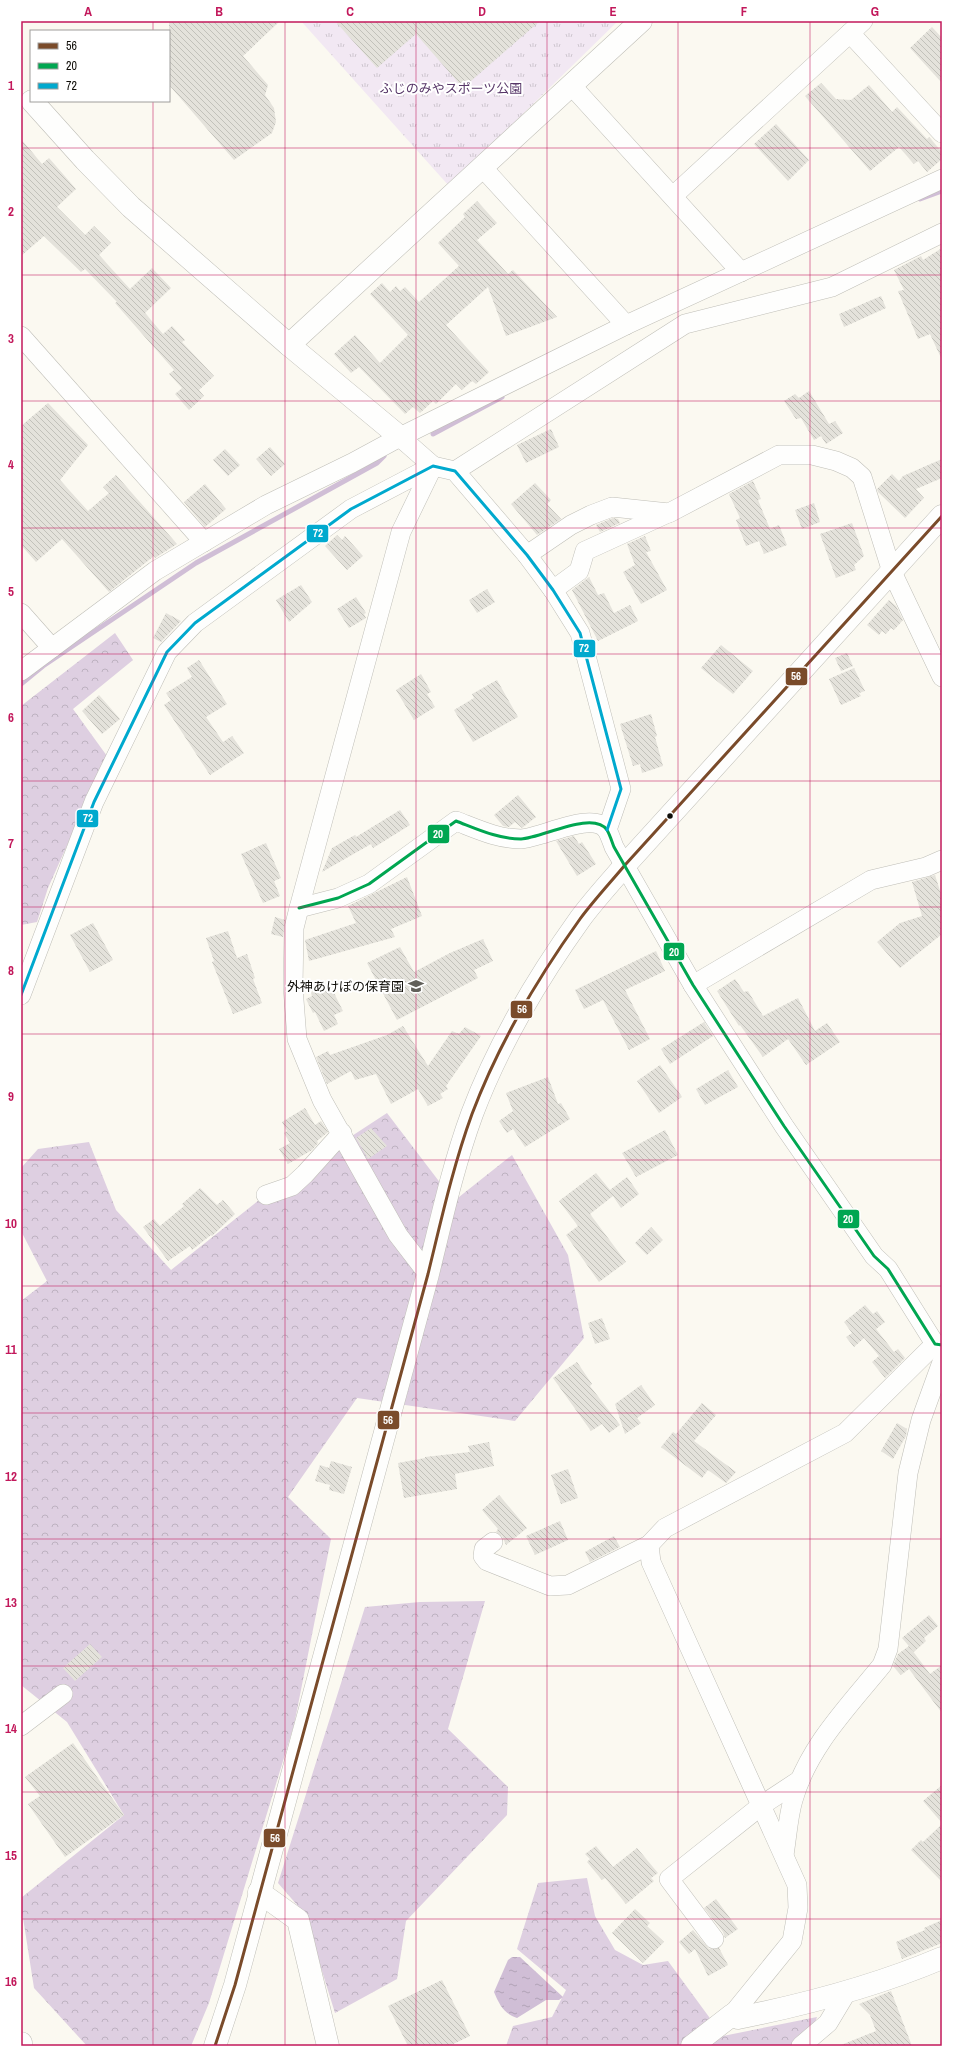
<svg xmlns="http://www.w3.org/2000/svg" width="963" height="2067" viewBox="0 0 963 2067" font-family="'Archivo Narrow','Noto Sans JP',sans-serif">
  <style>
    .forest { fill: url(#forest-crowns) }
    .park { fill: url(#park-tufts) }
    .water { fill: url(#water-ripples) }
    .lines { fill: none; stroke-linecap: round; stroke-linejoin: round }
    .stream { stroke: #d0bed6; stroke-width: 5 }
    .building { fill: url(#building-back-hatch) }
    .minor-casing { stroke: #bfbeb7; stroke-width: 20 }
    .tertiary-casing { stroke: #bfbeb7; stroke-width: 23 }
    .secondary-casing { stroke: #bfbeb7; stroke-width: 23 }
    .minor { stroke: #fefefd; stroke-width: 19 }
    .tertiary { stroke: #fefefd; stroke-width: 22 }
    .secondary { stroke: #fefefd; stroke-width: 22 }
    .bus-1-casing { stroke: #fff; stroke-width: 6 }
    .bus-2-casing { stroke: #fff; stroke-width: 6 }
    .bus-3-casing { stroke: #fff; stroke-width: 6 }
    .bus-1 { stroke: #7a4b2a; stroke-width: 3 }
    .bus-2 { stroke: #00a651; stroke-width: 3 }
    .bus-3 { stroke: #00a9ce; stroke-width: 3 }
    .grid { fill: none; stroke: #c2185b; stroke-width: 1; stroke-opacity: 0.55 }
    .bus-dot { fill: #0f0d08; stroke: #fff; stroke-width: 1.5 }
    .labels { text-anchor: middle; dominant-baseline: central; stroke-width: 4; stroke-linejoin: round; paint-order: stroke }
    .park-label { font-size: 13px; fill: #583769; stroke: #fff }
    .poi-label { font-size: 13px; fill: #0f0d08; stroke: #fff; text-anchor: end }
    .line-badge { stroke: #fff; stroke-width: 1.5 }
    .badge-label { font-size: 11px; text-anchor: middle; font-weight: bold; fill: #fff }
    .neatline { fill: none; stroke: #c2185b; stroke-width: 1.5 }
    .grid-label { font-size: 13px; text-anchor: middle; font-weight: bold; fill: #c2185b }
  </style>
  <defs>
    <pattern id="forest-crowns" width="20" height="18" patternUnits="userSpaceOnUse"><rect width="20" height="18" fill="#decfe1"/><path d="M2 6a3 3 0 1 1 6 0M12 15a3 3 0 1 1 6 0" fill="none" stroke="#bdb1c0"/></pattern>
    <pattern id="park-tufts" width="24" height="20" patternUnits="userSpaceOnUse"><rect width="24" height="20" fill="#f2e8f3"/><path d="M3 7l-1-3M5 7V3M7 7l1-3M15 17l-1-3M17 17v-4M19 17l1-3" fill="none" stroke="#cec6cf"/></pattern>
    <pattern id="water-ripples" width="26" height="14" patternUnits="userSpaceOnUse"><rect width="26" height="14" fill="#d0bed6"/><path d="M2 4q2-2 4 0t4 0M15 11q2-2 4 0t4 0" fill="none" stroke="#b1a2b6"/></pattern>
    <pattern id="building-back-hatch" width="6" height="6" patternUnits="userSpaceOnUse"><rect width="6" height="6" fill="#e4e2db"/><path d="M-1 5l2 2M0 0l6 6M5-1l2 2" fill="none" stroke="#c2c1ba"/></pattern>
  </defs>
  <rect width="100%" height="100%" fill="#fbf9f1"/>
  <g class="forest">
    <path d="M115,633L133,660L73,709L107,756L48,888L37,922L21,925V706Z"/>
    <path d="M387,1113L454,1201L512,1155L568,1255L584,1338L515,1421L357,1398L288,1497L331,1539L294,1725L209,2003L191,2046H87L34,1988L21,1905V1898L124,1815L67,1722L21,1685V1301L47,1281L21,1231V1168L38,1149L89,1142L116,1210L171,1270L283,1181Z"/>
    <path d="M485,1601L448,1729L508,1787L507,1815L406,1921L397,1979L335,2013L304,1913L278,1883L365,1607L420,1602Z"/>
    <path d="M587,1878L595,1916L615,1950L643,1965L668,1961L723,2036L817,2017L807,2046H506L513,2026L552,2017L566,1990L517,1949L538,1883Z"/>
  </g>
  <path class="park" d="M301,21H618L449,186Z"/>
  <path class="water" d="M512,1957H520L563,1997L559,2000H546L517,2018C504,2014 499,2004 494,1992L508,1960Z"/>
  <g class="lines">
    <g class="stream">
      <path d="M920,199L942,191"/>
      <path d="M433,434L502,397"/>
      <path d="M21,684L43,666L196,563L377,463L384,456"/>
    </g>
  </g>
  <g class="building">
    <path d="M169,21H280L243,56L268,85L265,95L274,108L276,122L272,133L234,160L169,85Z"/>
    <path d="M335,21H540L463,88L416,34L377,68Z"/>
    <path d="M932,27L942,38V83L910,48Z"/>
    <path d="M821,83L836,99L851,100L869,85L892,112L897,107L927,139L929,137L942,152V159L927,172L918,161L914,164L899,147L870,171L805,96Z"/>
    <path d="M776,124L809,160L788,181L754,144Z"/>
    <path d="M21,139L42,164L49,158L76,189L57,207L85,235L94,226L111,243L99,255L130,289L152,268L171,288L145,313L163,334L172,326L185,340L182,342L214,376L199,390L204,396L189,410L175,394L182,388L169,374L174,370L115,303L117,302L85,269L81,272L44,236L21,256Z"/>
    <path d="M477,201L497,223L477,240L508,274L513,270L557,317L506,336L488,287L446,325L489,372L476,384L472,381L462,390L456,384L436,404L433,401L420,413L413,407L405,414L359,367L351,373L334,354L355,335L380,363L408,335L370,294L382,283L390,292L396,286L400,291L405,287L419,302L459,266L438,243L465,217L463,214Z"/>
    <path d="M942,248V360L930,334L918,339L898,291L904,290L894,270L921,256L923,260Z"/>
    <path d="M881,296L886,308L844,327L839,314Z"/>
    <path d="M809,391L829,424L835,421L843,433L826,444L821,436L814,440L801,418L796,419L784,401L795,394L799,398Z"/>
    <path d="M48,403L88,445L60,480L88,511L109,493L103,487L116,475L177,544L155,558L154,556L109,592L62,539L36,562L21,545V426Z"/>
    <path d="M551,429L559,447L526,463L517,445Z"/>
    <path d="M270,447L285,464L271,476L256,459Z"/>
    <path d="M225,449L240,465L228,476L213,460Z"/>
    <path d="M942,459V478L916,489L924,498L905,518L878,492L877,489L892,474L899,481L903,476Z"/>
    <path d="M753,481L761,499L758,500L770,529L779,525L787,545L764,554L759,541L746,546L736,520L740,518L729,494Z"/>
    <path d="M535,483L551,500L547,504L561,519L537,535L511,504Z"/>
    <path d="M205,484L226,509L205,527L184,502Z"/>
    <path d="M814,503L820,522L802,529L795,510Z"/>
    <path d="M613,518L618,519L620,523L600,532L596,525Z"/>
    <path d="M852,523L864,556L854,565L856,570L836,578L820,534Z"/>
    <path d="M337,535L342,540L345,536L363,556L347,570L325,546Z"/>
    <path d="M645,536L651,551L646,552L667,590L641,604L623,572L635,565L627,544Z"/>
    <path d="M589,577L598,595L604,593L614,613L630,605L638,621L598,641L572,590Z"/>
    <path d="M301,585L312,602L289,622L276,600Z"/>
    <path d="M487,589L495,602L477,613L469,600Z"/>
    <path d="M356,597L366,613L364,614L366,618L349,628L337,609Z"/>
    <path d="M889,600L896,606L903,620L894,630L891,628L886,634L882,631L879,635L867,625Z"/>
    <path d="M166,613L181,621L161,642L153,638Z"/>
    <path d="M721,645L753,671L733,694L701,668Z"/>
    <path d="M847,653L853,666L841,671L835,658Z"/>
    <path d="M199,660L227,704L206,717L223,742L232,736L244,753L210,775L164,705L171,700L166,693L192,677L187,668Z"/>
    <path d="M854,668L865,691L859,693L861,696L841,705L829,679Z"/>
    <path d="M421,674L431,692L427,694L435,707L414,720L396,690Z"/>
    <path d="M497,680L518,717L473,742L454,710L474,698L472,694Z"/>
    <path d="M99,695L120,719L102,734L82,711Z"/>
    <path d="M651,714L657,736L655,737L663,766L642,773L640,764L633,766L620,724Z"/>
    <path d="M518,795L536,817L522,828L515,822L509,827L503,826L494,815Z"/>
    <path d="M400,810L410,825L373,848L371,844L322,872L332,848L355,835L356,837Z"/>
    <path d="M574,836L579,844L582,842L596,864L577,876L556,841Z"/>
    <path d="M266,843L281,878L274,881L280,896L263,903L241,854Z"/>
    <path d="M935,875L942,897V934L900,968L877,942L900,923L922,916L912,882Z"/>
    <path d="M407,877L422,916L391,929L395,937L309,961L305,940L356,923L348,906Z"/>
    <path d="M275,917L285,920L283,937L271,934Z"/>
    <path d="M93,923L113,960L90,972L70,935Z"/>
    <path d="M228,931L237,958L247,954L255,978L253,979L262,1003L233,1014L212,962L214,961L206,938Z"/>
    <path d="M483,939L493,961L474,970L478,978L397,1020L367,963L400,947L414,972L450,953Z"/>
    <path d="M656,951L665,971L625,990L650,1039L629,1050L603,1000L584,1009L575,990Z"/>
    <path d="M735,979L744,992L748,991L763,1016L798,998L815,1031L827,1023L840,1042L806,1065L788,1039L763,1057L740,1025L739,1026L717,991Z"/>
    <path d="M329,983L343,1011L334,1015L338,1024L324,1031L315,1012L313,1013L306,999L312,996L311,993L313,990Z"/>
    <path d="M704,1022L713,1036L670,1064L661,1049Z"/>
    <path d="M403,1026L428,1066L452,1031L459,1034L465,1027L481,1036L446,1086L448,1089L440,1094L443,1098L428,1106L418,1089L391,1104L376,1074L355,1080L351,1071L327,1084L316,1057L328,1051L330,1055L387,1035Z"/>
    <path d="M660,1065L682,1097L659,1113L637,1081Z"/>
    <path d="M728,1070L738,1087L705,1105L696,1089Z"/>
    <path d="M548,1077L558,1104L561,1103L570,1119L525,1147L513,1129L507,1133L499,1121L513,1111L506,1093Z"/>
    <path d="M305,1108L315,1125L321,1121L328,1132L317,1141L318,1143L312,1150L288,1164L279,1149L290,1143L284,1133L287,1131L282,1122Z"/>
    <path d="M371,1128L387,1146L368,1159L356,1138Z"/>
    <path d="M665,1130L678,1155L636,1177L622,1153Z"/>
    <path d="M596,1173L610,1190L627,1177L639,1194L621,1208L613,1196L590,1214L626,1262L599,1282L566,1235L578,1226L559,1201Z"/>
    <path d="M200,1188L217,1205L223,1200L235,1214L212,1236L211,1235L192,1250L190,1246L168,1261L143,1227L154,1219L160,1226L184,1206L182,1204Z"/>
    <path d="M651,1227L663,1240L647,1255L635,1243Z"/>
    <path d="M865,1305L873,1314L877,1311L885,1322L876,1329L894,1352L898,1349L905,1358L885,1378L872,1362L879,1356L864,1338L854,1347L846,1337L852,1333L844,1322Z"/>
    <path d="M602,1318L610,1339L595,1344L588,1323Z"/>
    <path d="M577,1362L592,1384L590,1386L620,1425L609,1433L602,1424L591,1431L553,1378Z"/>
    <path d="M641,1385L655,1405L637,1418L641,1423L625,1434L615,1404Z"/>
    <path d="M702,1403L716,1415L694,1441L736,1472L726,1483L708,1470L702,1478L661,1447L673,1432L676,1434Z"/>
    <path d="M897,1423L907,1429L906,1436L893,1459L881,1451Z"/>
    <path d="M489,1442L494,1466L455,1474L457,1489L404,1498L398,1463L425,1458V1457L470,1452L468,1446Z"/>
    <path d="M331,1461L352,1467L344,1494L329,1490L330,1485L315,1481L320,1465L329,1468Z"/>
    <path d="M568,1469L578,1498L561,1504L551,1475Z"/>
    <path d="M499,1495L527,1528L506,1545L502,1536L496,1532L498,1529L482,1510Z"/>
    <path d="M560,1521L568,1540L535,1555L526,1536Z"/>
    <path d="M614,1536L620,1547L590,1562L585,1552Z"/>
    <path d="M929,1615L938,1626L924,1638L926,1641L914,1652L902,1638Z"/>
    <path d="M90,1644L102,1657L75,1681L63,1668Z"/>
    <path d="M909,1646L930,1674L942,1665V1713L909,1669L901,1675L893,1666L898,1654Z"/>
    <path d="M73,1743L124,1815L65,1857L28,1804L40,1796L25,1777Z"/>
    <path d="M942,1785V1823L923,1801Z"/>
    <path d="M942,1824V1882L911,1850L921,1840L923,1842Z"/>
    <path d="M596,1846L613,1867L637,1848L658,1873L651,1878L654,1881L626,1904L605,1878L602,1880L587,1862L590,1859L585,1854Z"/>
    <path d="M716,1899L738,1929L725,1938L723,1932L704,1908Z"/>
    <path d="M635,1909L650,1923L647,1926L664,1942L643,1963L612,1933Z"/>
    <path d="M942,1920V1943L902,1959L896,1942L925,1930L924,1928Z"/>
    <path d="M693,1930L709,1949L719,1948L728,1965L708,1976L695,1949L689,1954L679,1942Z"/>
    <path d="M442,1980L470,2036L449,2046H408L388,2006Z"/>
    <path d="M891,1991L912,2046H841V2045L876,2031L870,2015L859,2004Z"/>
  </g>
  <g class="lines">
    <defs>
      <g id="minor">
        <path d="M850,33L942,133"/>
        <path d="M571,85L741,272"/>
        <path d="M482,167L626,325"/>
        <path d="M673,196L863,21"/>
        <path d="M21,336L204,542"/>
        <path d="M400,437L433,466L401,532L299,908L294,928L293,987L297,1039L322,1100L398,1235L428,1274"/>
        <path d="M455,471L685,324L832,287L942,233"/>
        <path d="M527,555L571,525L591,515L612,507L669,513L779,455H812L836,461L852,468L862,477L892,572L942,677"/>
        <path d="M553,590L579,571L585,551L668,513"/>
        <path d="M21,613L52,648"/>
        <path d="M21,671L155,571L266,505L352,463L400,437L626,325L942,179"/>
        <path d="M299,908L338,898L369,884L456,821C477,829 498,839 521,839C542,838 593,810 607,830C610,835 612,842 614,847L693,985L784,1126L874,1256L888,1269L935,1344L942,1345"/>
        <path d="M693,985L871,880L926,867L942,860"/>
        <path d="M21,995L94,802L167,652L195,623L351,509L433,466L455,471L527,555L553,590L580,633L621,789L607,830"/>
        <path d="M266,1195L292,1186L305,1174L342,1133"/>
        <path d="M493,1542L484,1549L483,1556L487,1561L550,1586L568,1585L649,1545"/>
        <path d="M21,1726L63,1694"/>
        <path d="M784,1855C787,1837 788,1817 793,1800C808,1747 848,1707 882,1665L888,1649L908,1473L921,1420L942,1362"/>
        <path d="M714,1939L669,1879L762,1805L800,1780"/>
        <path d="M732,2015L792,1941L798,1908L797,1885L651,1562L649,1545L665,1528L845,1433L935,1344"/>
        <path d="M801,2046L828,2023L846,1993"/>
      </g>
      <g id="tertiary">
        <path d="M32,101L85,160L131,207L289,345L400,437"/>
        <path d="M289,345L641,21"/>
        <path d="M259,1892L298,1920L328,2046"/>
        <path d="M21,2043V2046"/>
        <path d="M692,2046L732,2015L738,2018C808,2004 876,1986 942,1958"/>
      </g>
      <path id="secondary" d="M215,2046L235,1985L428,1274C441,1221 453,1166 472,1114C498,1045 537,979 580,919C594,900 610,883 625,865L942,516"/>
    </defs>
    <use href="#minor" class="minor-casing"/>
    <use href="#tertiary" class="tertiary-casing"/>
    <use href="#secondary" class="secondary-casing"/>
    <use href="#minor" class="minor"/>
    <use href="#tertiary" class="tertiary"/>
    <use href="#secondary" class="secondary"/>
    <defs>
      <path id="bus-1" d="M215,2046L235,1985L428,1274C441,1221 453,1166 472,1114C498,1045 537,979 580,919C594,900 610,883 625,865L942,516"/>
      <path id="bus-2" d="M299,908L338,898L369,884L456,821C477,829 498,839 521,839C542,838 593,810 607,830C610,835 612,842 614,847L693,985L784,1126L874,1256L888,1269L935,1344L942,1345"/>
      <path id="bus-3" d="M21,995L94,802L167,652L195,623L351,509L433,466L455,471L527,555L553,590L580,633L621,789L607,830"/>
    </defs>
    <use href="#bus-1" class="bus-1-casing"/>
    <use href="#bus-2" class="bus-2-casing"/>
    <use href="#bus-3" class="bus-3-casing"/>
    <use href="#bus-1" class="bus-1"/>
    <use href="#bus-2" class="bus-2"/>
    <use href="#bus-3" class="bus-3"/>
  </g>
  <path class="grid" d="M153,21V31M285,21V2046M416,21V2046M547,21V2046M678,21V2046M810,21V2046M153,101V2046M21,148H942M21,275H942M21,401H942M21,528H942M21,654H942M21,781H942M21,907H942M21,1034H942M21,1160H942M21,1286H942M21,1413H942M21,1539H942M21,1666H942M21,1792H942M21,1919H942"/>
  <defs>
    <symbol id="school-bare" viewBox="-9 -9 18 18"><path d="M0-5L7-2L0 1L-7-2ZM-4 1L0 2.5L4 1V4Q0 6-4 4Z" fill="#62605a" stroke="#fff" stroke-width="2.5" paint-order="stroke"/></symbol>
  </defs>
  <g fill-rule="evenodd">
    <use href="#school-bare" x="405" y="975" width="22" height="22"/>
  </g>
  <circle class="bus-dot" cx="670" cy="816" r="3.5"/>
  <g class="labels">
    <g class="park-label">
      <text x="451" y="88">ふじのみやスポーツ公園</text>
    </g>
    <g class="poi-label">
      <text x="404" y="986">外神あけぼの保育園</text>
    </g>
  </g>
  <g class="line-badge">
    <rect x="306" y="524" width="23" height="19" rx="4" fill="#00a9ce"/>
    <rect x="573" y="639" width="23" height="19" rx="4" fill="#00a9ce"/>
    <rect x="785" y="667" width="23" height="19" rx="4" fill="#7a4b2a"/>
    <rect x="76" y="809" width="23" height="19" rx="4" fill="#00a9ce"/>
    <rect x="427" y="824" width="23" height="20" rx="4" fill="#00a651"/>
    <rect x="663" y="942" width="22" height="19" rx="4" fill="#00a651"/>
    <rect x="510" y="1000" width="23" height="19" rx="4" fill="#7a4b2a"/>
    <rect x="837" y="1209" width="23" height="20" rx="4" fill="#00a651"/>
    <rect x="377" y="1410" width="23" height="20" rx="4" fill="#7a4b2a"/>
    <rect x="263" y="1828" width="23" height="20" rx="4" fill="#7a4b2a"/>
  </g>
  <g class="badge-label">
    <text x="318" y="537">72</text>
    <text x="584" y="652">72</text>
    <text x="796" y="680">56</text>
    <text x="88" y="822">72</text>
    <text x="438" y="838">20</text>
    <text x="674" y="956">20</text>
    <text x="522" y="1013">56</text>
    <text x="848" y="1223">20</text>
    <text x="388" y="1424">56</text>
    <text x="275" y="1842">56</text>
  </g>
  <rect width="963" height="2067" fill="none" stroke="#ffffff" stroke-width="44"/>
  <rect x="30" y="30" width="140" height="72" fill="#ffffff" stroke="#9f9e9c"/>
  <rect x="38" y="43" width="20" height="6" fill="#7a4b2a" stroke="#9f9e9c"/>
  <text x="66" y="50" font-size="12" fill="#0f0d08">56</text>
  <rect x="38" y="63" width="20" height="6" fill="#00a651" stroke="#9f9e9c"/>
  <text x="66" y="70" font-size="12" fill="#0f0d08">20</text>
  <rect x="38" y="83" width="20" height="6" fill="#00a9ce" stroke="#9f9e9c"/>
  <text x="66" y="90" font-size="12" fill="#0f0d08">72</text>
  <rect x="22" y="22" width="919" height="2023" class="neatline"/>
  <g class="grid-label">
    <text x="88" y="16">A</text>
    <text x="219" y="16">B</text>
    <text x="350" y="16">C</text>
    <text x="482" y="16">D</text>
    <text x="613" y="16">E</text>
    <text x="744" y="16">F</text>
    <text x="875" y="16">G</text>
    <text x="11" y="90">1</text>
    <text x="11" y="216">2</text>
    <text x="11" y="343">3</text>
    <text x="11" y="469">4</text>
    <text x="11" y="596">5</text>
    <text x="11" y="722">6</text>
    <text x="11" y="848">7</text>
    <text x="11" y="975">8</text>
    <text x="11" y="1101">9</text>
    <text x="11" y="1228">10</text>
    <text x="11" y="1354">11</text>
    <text x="11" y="1481">12</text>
    <text x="11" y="1607">13</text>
    <text x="11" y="1733">14</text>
    <text x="11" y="1860">15</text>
    <text x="11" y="1986">16</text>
  </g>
</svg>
